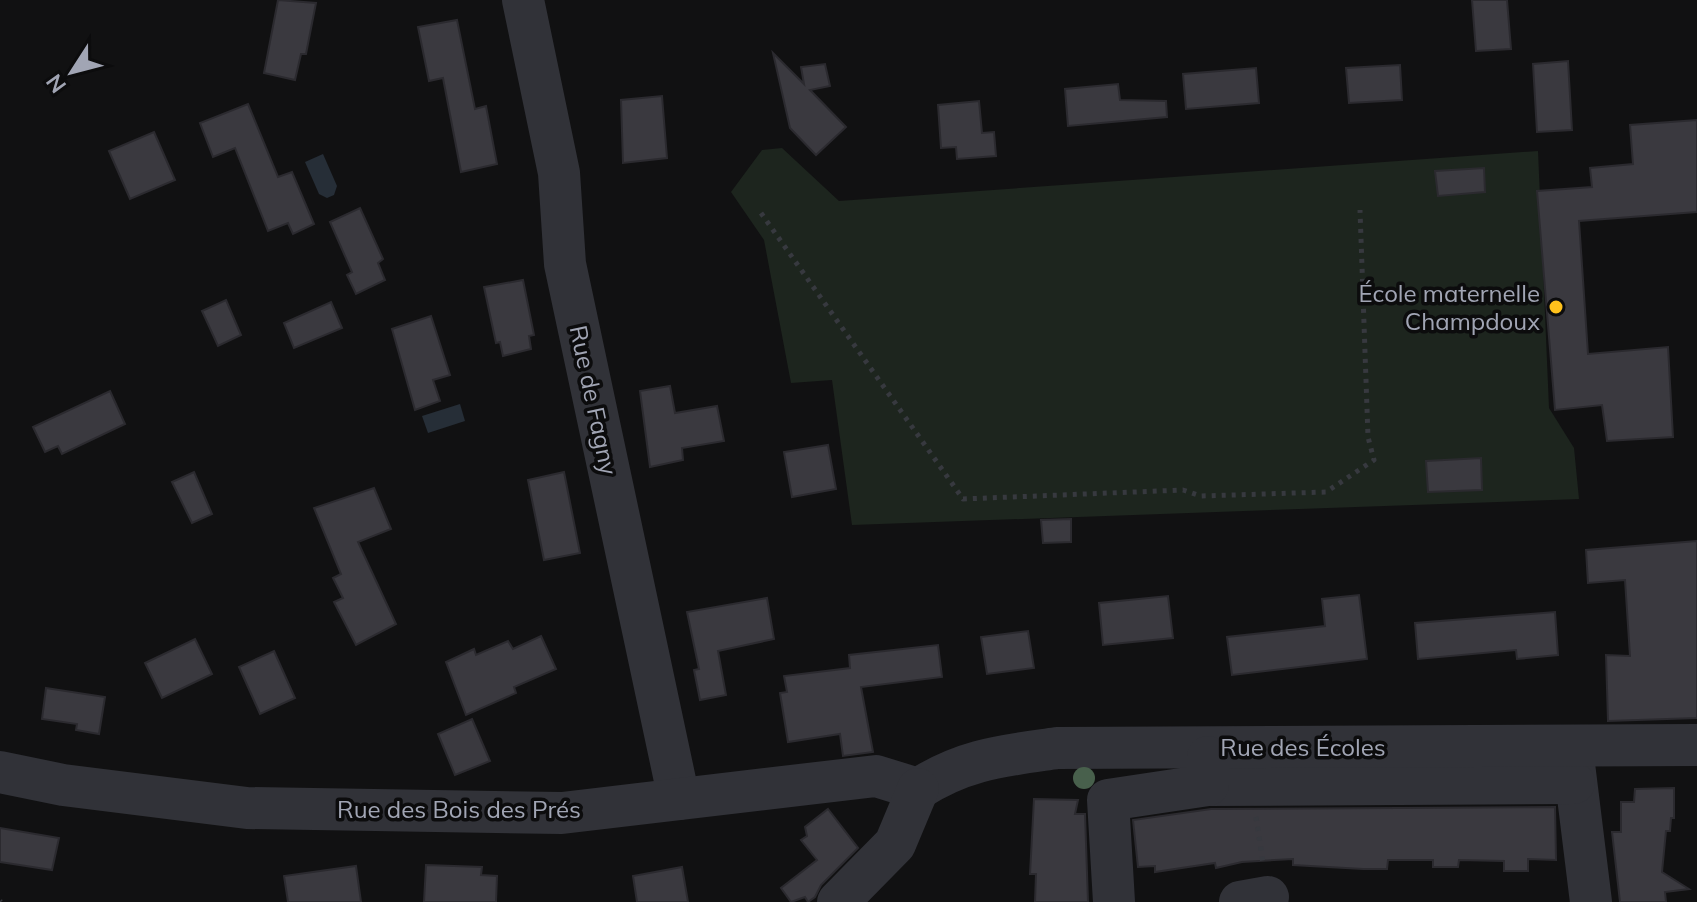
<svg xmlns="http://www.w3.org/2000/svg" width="1697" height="902" viewBox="0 0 1697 902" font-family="Mulish,sans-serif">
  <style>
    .green { fill: #1d251e }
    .water { fill: #262e37 }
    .building { fill: #3a393f; stroke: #2b2a2f; stroke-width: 2 }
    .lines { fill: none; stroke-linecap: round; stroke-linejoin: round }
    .path { stroke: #37393f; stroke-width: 5; stroke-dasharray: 4 6; stroke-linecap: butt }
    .minor { stroke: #313238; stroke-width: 42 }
    .tree { fill: #48604c }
    .poi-dot { fill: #ffc11c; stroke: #0c0c0d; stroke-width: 3 }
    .labels { text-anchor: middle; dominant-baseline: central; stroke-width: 7; stroke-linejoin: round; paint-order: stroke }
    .poi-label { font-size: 24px; fill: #a1a5b4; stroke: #0c0c0d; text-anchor: end }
    .street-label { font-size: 24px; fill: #a1a5b4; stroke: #0c0c0d }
  </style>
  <rect width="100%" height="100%" fill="#111112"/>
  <path class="green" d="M782,148L839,201L1538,151L1549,408L1574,448L1579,499L852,525L832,380L791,383L764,240L731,192L762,150Z"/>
  <g class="water">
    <path d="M323,154L337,186L334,195L327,198L319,194L305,162Z"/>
    <path d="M460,404L465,421L428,433L422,416Z"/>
  </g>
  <g class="building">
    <path d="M278,0L316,3L306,54H301L295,80L264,73Z"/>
    <path d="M1472,0H1507L1511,49L1476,51Z"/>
    <path d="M457,20L475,109L486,106L497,164L461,172L443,78L429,81L418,27Z"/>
    <path d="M773,53L804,84L801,67L825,64L830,86L810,90L846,127L816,155L790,128Z"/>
    <path d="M1568,61L1572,130L1537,132L1533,64Z"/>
    <path d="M1400,65L1402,100L1349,103L1346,68Z"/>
    <path d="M1256,68L1259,103L1186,109L1183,74Z"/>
    <path d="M1118,84L1120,100L1166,101L1167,117L1068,126L1065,89Z"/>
    <path d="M662,96L667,158L623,163L621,100Z"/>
    <path d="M979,101L982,133L994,132L996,156L957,159L956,147L941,148L938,105Z"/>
    <path d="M248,104L278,177L292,172L314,224L293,234L288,223L268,231L235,148L213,157L200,123Z"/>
    <path d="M1697,120V212L1579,221L1588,354L1668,347L1673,437L1607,441L1602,405L1555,410L1537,191L1592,187L1590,168L1633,164L1630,125Z"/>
    <path d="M154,132L175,180L130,199L109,151Z"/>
    <path d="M1484,168L1485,192L1438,196L1435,171Z"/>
    <path d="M360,208L383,259L378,263L385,280L356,294L347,275L352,272L330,222Z"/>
    <path d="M523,280L534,335L529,336L531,349L503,356L500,342L496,343L484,287Z"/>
    <path d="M226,300L241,335L218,346L202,311Z"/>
    <path d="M331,302L342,328L294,348L284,323Z"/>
    <path d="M431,316L450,375L433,380L440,401L415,410L392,329Z"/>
    <path d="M670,386L675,413L717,406L724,441L682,448L683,460L650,467L640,391Z"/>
    <path d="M110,391L125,424L62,454L58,446L45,452L33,427Z"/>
    <path d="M828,445L836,489L792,497L784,452Z"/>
    <path d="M1481,458L1482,490L1428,492L1426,461Z"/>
    <path d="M194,472L212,514L192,523L172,482Z"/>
    <path d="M564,472L580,553L544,560L528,480Z"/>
    <path d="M374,488L391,529L358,542L396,624L356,645L334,602L343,598L333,578L341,574L314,508Z"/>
    <path d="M1071,519V542L1043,543L1041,520Z"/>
    <path d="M1697,541V718L1608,721L1606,655L1630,656L1625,580L1588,583L1586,550Z"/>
    <path d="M1359,595L1367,659L1232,675L1227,637L1325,626L1322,599Z"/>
    <path d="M1168,596L1173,638L1103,645L1099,603Z"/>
    <path d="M767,598L774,639L718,651L726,695L700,700L694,670L699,669L687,612Z"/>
    <path d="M1555,612L1558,655L1517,659L1516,650L1418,659L1415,623Z"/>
    <path d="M1028,631L1034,668L987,674L981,637Z"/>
    <path d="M541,636L556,669L514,687L516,693L466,715L446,662L474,649L476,655L508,641L513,649Z"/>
    <path d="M195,639L212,674L162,698L145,663Z"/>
    <path d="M938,645L942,677L861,687L873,752L843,756L840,734L788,742L780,693L787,692L784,676L850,668L849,655Z"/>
    <path d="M274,651L295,698L260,714L239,667Z"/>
    <path d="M46,688L105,697L99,734L76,730L77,724L42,719Z"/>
    <path d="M472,719L490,761L455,775L438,734Z"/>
    <path d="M1674,788V818H1671L1670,831H1666L1662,872L1689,889L1665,892L1666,902H1620L1612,832H1621V802H1634L1635,789Z"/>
    <path d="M1034,799L1078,800L1075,814H1085L1088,902H1035L1036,874H1030Z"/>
    <path d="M1555,807L1556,860L1528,859V871H1504V861L1459,860L1458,867H1433V860H1388L1387,869H1363L1293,865V859L1242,862L1216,868L1215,863L1155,872V866L1138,867L1133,820L1211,809Z"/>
    <path d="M828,809L858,848L821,885L815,897L808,902L805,897L791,902L781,888L817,860L801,840L807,836L805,827Z"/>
    <path d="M0,828L59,838L52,870L0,862Z"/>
    <path d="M426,865L482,867L481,875L497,876L496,902H424Z"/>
    <path d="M356,866L361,902H288L284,876Z"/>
    <path d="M682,867L688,902H637L633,876Z"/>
  </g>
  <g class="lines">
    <g class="path">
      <path d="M761,213L963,499L1183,490L1201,496L1326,492L1374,460L1368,437L1360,210"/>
      <path d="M1256,817L1263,863"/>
      <path d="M0,901L1,902"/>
    </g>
    <g class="minor">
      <path d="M523,0L559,173L565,264L679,799"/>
      <path d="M1573,756L1591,902"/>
      <path d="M0,772L63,785L247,808L562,813L876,776L918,789"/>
      <path d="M1208,785L1574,783"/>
      <path d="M918,789C965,759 1002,756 1057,748L1697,745"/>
      <path d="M838,902L895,844L918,789"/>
      <path d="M1114,902L1108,800L1208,785V757"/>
      <path d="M1240,902L1268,897"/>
    </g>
  </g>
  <circle class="tree" cx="1084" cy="778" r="11"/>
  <circle class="poi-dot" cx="1556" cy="307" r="8"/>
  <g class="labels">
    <g class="poi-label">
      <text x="1540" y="293">École maternelle<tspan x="1540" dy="28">Champdoux</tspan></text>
    </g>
    <g class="street-label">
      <text transform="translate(594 400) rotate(78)">Rue de Fagny</text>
      <text x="1303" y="747">Rue des Écoles</text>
      <text x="459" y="809">Rue des Bois des Prés</text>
    </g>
  </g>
  <g transform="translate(72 72) rotate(234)" stroke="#0c0c0d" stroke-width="6" paint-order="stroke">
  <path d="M0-6L14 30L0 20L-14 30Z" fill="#a1a5b4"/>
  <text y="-12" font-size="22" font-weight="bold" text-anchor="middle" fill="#a1a5b4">N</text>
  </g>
</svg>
